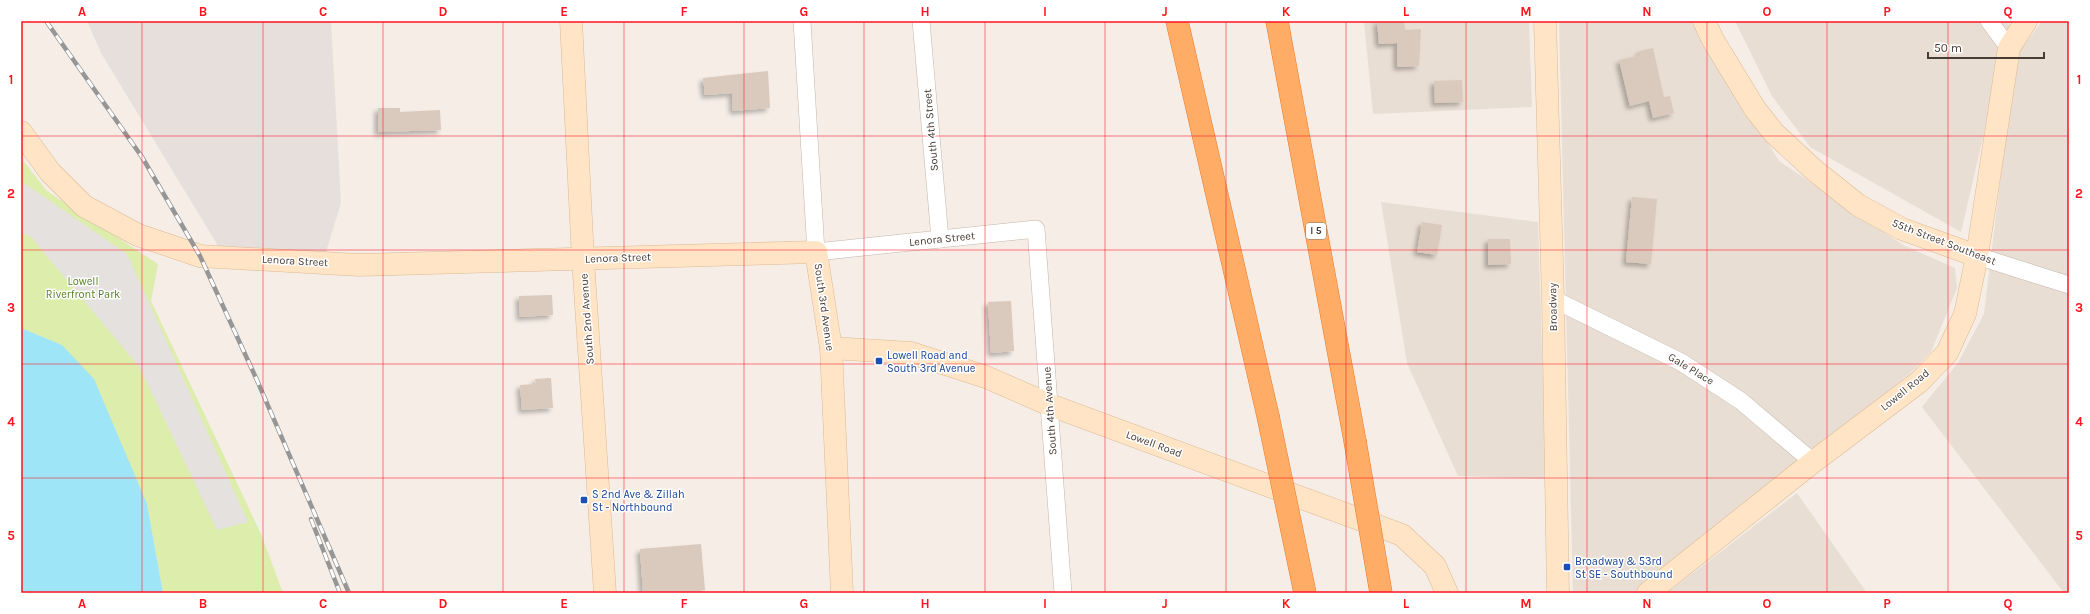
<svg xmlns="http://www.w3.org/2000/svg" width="2090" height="614" viewBox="0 0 2090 614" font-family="Karla,sans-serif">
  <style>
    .residential { fill: #e9ded3 }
    .industrial { fill: #e7dfdb }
    .green { fill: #ddedab }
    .parking { fill: #e5e1de }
    .water { fill: #9de5f7 }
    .building { fill: #dac9bd; filter: url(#shadow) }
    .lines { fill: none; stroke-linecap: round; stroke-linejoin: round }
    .street-casing { stroke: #c4b5ab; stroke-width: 18 }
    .secondary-casing { stroke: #dcb993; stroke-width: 23 }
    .highway-casing { stroke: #ec7a29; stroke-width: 23 }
    .street { stroke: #fff; stroke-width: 17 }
    .secondary { stroke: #ffe5c6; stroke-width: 22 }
    .highway { stroke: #ffac67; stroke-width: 22 }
    .rail-casing { stroke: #969696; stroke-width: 4.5 }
    .rail { stroke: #fff; stroke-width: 3; stroke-dasharray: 9; stroke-linecap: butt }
    .highway-bridge-casing { stroke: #ec7a29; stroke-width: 23; stroke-linecap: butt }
    .highway-bridge { stroke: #ffac67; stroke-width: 22 }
    .grid { fill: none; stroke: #ff1321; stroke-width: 1; stroke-opacity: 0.55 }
    .transit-dot { fill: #1a4fb4; stroke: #fff; stroke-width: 1.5 }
    .labels { text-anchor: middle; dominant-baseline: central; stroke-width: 3; stroke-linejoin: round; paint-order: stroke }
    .shield { fill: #fff; stroke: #7f7671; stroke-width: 1 }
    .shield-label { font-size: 10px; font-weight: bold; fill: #483c34 }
    .street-label { font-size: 11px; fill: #483c34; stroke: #fff }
    .park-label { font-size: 11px; fill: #598022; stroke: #fff }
    .transit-label { font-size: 11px; fill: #164399; stroke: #fff; text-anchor: start }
    .neatline { fill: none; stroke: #ff1321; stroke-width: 1.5 }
    .grid-label { font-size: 13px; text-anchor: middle; font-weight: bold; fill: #ff1321 }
  </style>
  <defs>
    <filter id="shadow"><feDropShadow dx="-3.5" dy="3.5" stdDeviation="2" flood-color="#0004"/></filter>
  </defs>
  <rect width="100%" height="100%" fill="#f5ede6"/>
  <g class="residential">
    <path d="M1364,21H1529L1532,107L1373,114Z"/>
    <path d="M1559,21H1693L1779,161L1903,245L1955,268L1957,288L1931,352L1909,374L1636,593H1573Z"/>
    <path d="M1735,21H2010L1961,232L1810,147L1772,96Z"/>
    <path d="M2042,21H2069V593H2064L1922,407L1958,363L1984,314L2015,58Z"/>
    <path d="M1381,202L1538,222L1546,479L1458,476L1407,363Z"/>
    <path d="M1797,493L1867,593H1667Z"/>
  </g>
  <path class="industrial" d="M87,21H331L341,203L326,252L220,249L101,53Z"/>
  <path class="green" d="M21,158L47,191L158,264L151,301L261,534L283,593H163L147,504L62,345L21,328Z"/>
  <path class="parking" d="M21,181L127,254L248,522L217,530L140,368L31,237L21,232Z"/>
  <path class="water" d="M21,328L62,345L94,379L147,504L163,593H21Z"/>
  <g class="building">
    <path d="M1377,21H1404L1405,30L1421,29L1419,66L1397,67V43L1379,44Z"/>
    <path d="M1653,48L1664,97L1670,96L1674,113L1653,118L1649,101L1630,106L1619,60L1640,55L1639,51Z"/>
    <path d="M768,71L770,108L733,111L732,93L705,95L703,78Z"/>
    <path d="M1462,80L1463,102L1435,103L1434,81Z"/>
    <path d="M378,108H400V112L440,110L441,130L378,132Z"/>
    <path d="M1632,197L1657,199L1651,264L1626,262Z"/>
    <path d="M1422,222L1442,225L1437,255L1417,252Z"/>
    <path d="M1488,239H1510L1511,264L1488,265Z"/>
    <path d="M552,295L553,315L520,317L519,296Z"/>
    <path d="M1011,301L1014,351L991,353L988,302Z"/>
    <path d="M551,378L553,408L522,410L520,385L536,384L535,379Z"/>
    <path d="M701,544L705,590L684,593H643L640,549Z"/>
  </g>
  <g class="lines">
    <defs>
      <g id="street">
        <path d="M802,21L816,252L1036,229L1063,593"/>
        <path d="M921,21L940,239"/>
        <path d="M1989,21L2009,48"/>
        <path d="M1977,256L2069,285"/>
        <path d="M1553,299L1681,362L1741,401L1813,462"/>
      </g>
      <g id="secondary">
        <path d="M571,21L583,259L605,593"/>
        <path d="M1545,21L1553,299L1558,593"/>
        <path d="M1704,21L1713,40L1755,109L1774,133L1814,170L1858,205L1902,229L1977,256"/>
        <path d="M21,132L50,172L84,206L138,235L200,256L359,265L816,252L831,348L842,593"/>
        <path d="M831,348L911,353L986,377L1050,405L1402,535L1435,566L1447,593"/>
        <path d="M1648,593L1813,462L1919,382L1947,353L1965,314L1977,256L2009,48L2026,21"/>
      </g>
      <g id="highway">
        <path d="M1177,21L1268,416"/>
        <path d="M1277,21L1355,441"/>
      </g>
    </defs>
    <use href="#street" class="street-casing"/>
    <use href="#secondary" class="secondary-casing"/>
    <use href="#highway" class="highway-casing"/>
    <use href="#street" class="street"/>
    <use href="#secondary" class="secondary"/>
    <use href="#highway" class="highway"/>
    <defs>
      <g id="rail">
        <path d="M46,21L142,157L200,256L256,378L349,593"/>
        <path d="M311,519L340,593"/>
      </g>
    </defs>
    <use href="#rail" class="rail-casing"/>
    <use href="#rail" class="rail"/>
    <defs>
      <g id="highway-bridge">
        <path d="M1268,416L1305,593"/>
        <path d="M1355,441L1381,593"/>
      </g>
    </defs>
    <use href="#highway-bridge" class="highway-bridge-casing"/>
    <use href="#highway-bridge" class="highway-bridge"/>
  </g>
  <path class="grid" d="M142,21V593M263,21V593M383,21V593M503,21V593M624,21V593M744,21V593M864,21V593M985,21V593M1105,21V593M1226,21V593M1346,21V593M1466,21V593M1587,21V593M1707,21V593M1827,21V593M1948,21V593M21,136H2069M21,250H2069M21,364H2069M21,478H2069"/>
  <g class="transit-dot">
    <rect x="875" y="357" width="8" height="8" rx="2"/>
    <rect x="580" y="496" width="8" height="8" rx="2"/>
    <rect x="1563" y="563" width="8" height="8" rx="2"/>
  </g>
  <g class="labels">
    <rect class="shield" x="1306" y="223" width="20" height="16" rx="3"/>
    <g class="shield-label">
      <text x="1316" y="231">I 5</text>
    </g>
    <g class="street-label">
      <text transform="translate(931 130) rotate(-95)">South 4th Street</text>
      <text transform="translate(942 239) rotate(-6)">Lenora Street</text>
      <text transform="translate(1944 242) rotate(21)">55th Street Southeast</text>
      <text transform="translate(618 258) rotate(-2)">Lenora Street</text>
      <text transform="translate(295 261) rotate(3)">Lenora Street</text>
      <text transform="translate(824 307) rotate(82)">South 3rd Avenue</text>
      <text transform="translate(1553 307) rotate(-91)">Broadway</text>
      <text transform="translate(587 319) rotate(-94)">South 2nd Avenue</text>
      <text transform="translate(1691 369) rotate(31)">Gale Place</text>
      <text transform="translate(1905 390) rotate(-39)">Lowell Road</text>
      <text transform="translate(1050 411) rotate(-94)">South 4th Avenue</text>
      <text transform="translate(1154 444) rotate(20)">Lowell Road</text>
    </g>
    <g class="park-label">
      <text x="83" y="281">Lowell<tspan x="83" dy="13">Riverfront Park</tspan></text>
    </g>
    <g class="transit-label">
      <text x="887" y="355">Lowell Road and<tspan x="887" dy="13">South 3rd Avenue</tspan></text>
      <text x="592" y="494">S 2nd Ave &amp; Zillah<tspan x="592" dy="13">St - Northbound</tspan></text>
      <text x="1575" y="561">Broadway &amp; 53rd<tspan x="1575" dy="13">St SE - Southbound</tspan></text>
    </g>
  </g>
  <rect width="2090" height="614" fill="none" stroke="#ffffff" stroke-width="44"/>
  <path d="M1928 52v6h116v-6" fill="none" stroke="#483c34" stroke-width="2"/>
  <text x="1934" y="52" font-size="12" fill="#483c34" stroke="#ffffff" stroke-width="3" paint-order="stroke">50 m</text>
  <rect x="22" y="22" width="2046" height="570" class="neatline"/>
  <g class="grid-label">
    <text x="82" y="16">A</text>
    <text x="203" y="16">B</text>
    <text x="323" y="16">C</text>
    <text x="443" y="16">D</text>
    <text x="564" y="16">E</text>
    <text x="684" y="16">F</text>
    <text x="804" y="16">G</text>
    <text x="925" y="16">H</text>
    <text x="1045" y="16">I</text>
    <text x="1165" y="16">J</text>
    <text x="1286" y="16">K</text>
    <text x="1406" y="16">L</text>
    <text x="1526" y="16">M</text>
    <text x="1647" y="16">N</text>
    <text x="1767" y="16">O</text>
    <text x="1887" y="16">P</text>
    <text x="2008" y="16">Q</text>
    <text x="11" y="84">1</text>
    <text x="2079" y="84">1</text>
    <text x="11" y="198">2</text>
    <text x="2079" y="198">2</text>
    <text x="11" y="312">3</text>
    <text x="2079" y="312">3</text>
    <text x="11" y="426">4</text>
    <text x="2079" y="426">4</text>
    <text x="11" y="540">5</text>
    <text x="2079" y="540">5</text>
    <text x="82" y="608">A</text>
    <text x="203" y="608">B</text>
    <text x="323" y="608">C</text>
    <text x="443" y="608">D</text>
    <text x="564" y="608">E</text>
    <text x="684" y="608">F</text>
    <text x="804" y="608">G</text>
    <text x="925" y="608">H</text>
    <text x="1045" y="608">I</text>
    <text x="1165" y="608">J</text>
    <text x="1286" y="608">K</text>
    <text x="1406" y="608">L</text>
    <text x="1526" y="608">M</text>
    <text x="1647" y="608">N</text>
    <text x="1767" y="608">O</text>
    <text x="1887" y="608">P</text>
    <text x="2008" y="608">Q</text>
  </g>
</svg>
